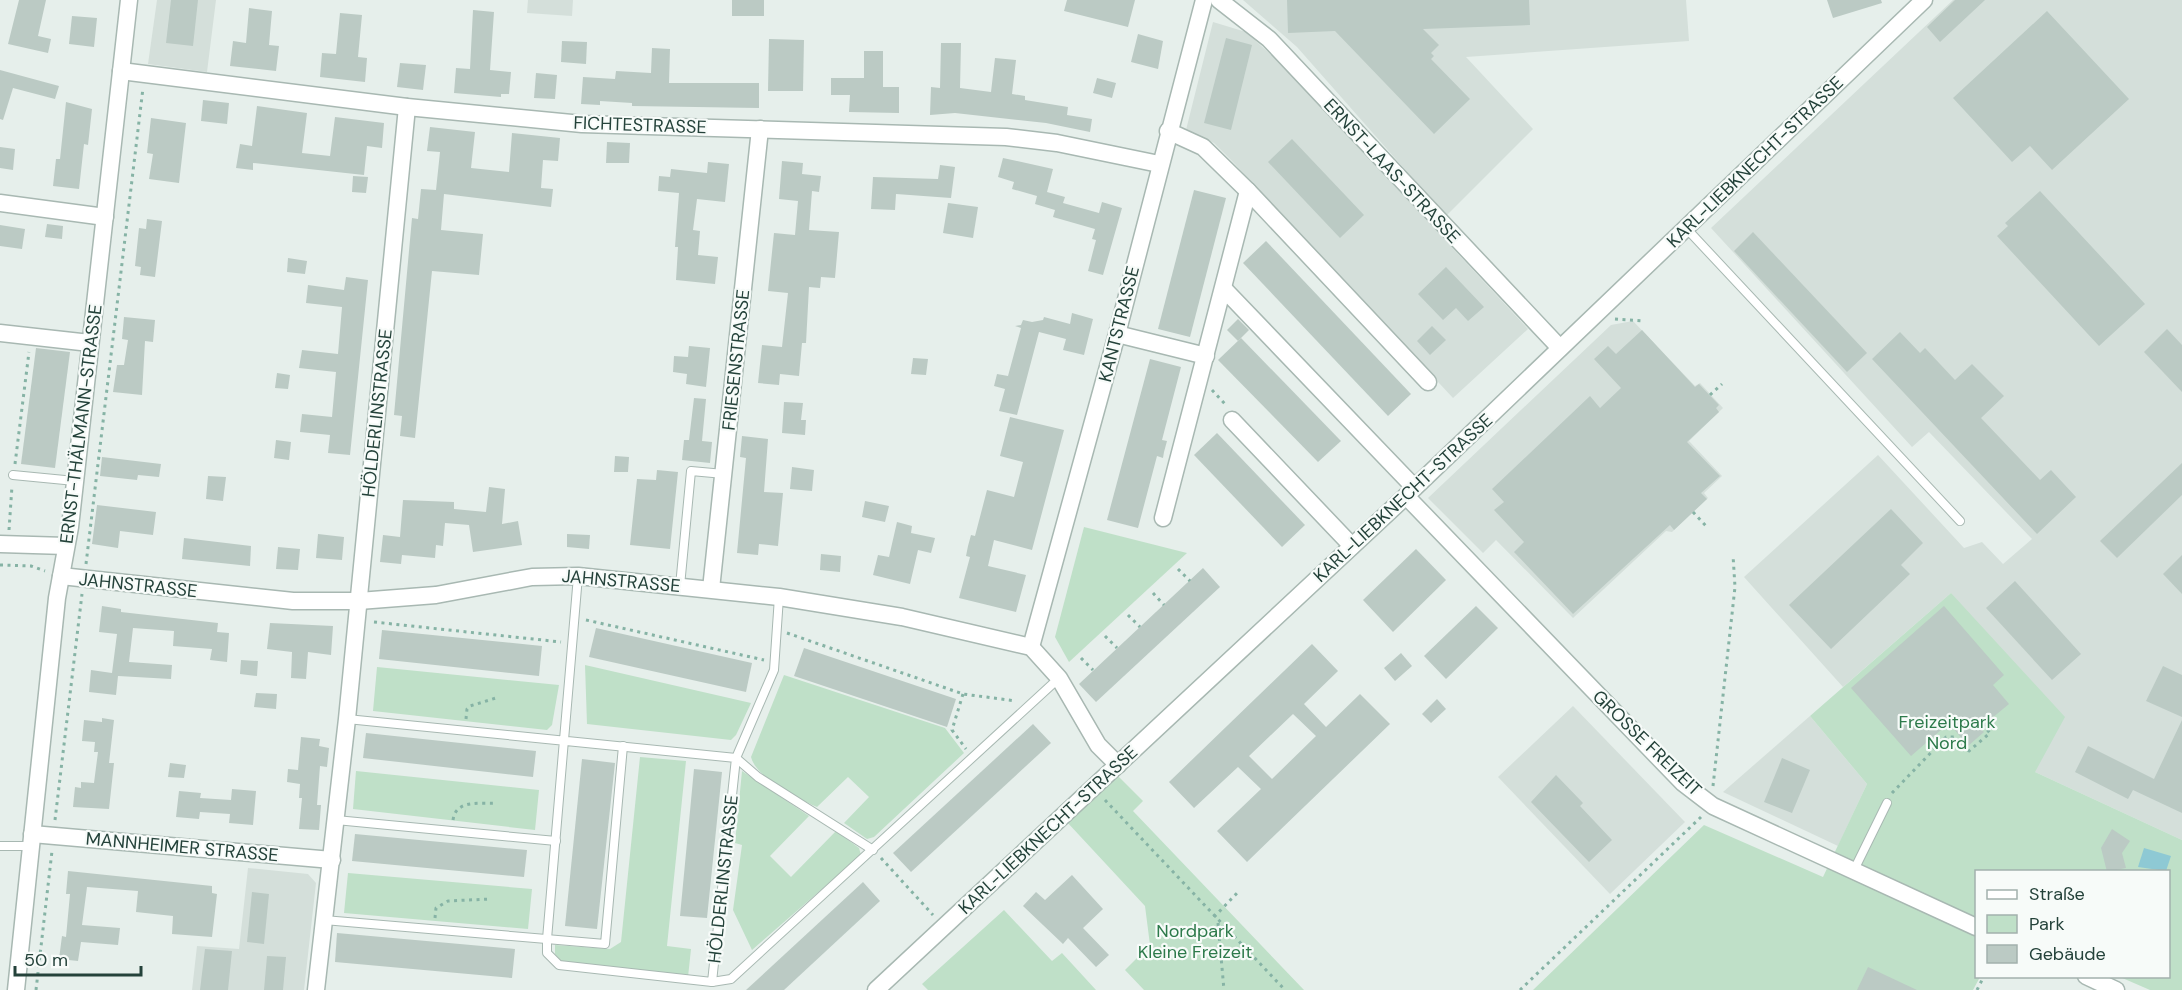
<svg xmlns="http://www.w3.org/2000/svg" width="2182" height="990" viewBox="0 0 2182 990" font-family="'DM Sans',sans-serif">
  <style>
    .built { fill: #d4dfda }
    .green { fill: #bfe0c8 }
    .water { fill: #8ec9d4 }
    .building { fill: #bbcac4; fill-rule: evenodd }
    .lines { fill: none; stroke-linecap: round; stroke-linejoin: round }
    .service-casing { stroke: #a8b8b2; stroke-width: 10 }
    .minor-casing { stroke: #a8b8b2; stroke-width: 19 }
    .path { stroke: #86b3a5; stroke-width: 3; stroke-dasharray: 3 4.5; stroke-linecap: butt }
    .service { stroke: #fff; stroke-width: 8 }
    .minor { stroke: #fff; stroke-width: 16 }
    .labels { text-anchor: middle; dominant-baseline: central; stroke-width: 4.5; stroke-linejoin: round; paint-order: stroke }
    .street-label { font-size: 18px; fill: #24423a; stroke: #f7fbf9 }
    .park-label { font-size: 18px; fill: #2d7a4b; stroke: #f7fbf9 }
  </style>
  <rect width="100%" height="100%" fill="#e6efeb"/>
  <g class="built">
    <path d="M157,0H216L207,72L148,64Z"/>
    <path d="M528,0H573L572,16L527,13Z"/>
    <path d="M1243,0H1686L1689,41L1466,57L1533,129L1446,216L1297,47Z"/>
    <path d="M1953,0H2182V840L2035,772L1951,593L1843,687L1744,577L1878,455L1964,548L1982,542L2003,564L2032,539L1929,432L1912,447L1711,228Z"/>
    <path d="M1213,22L1246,32L1279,62L1528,329L1453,398L1232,161L1214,143L1186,130Z"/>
    <path d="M1633,321L1695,386L1700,383L1723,408L1689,441L1722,476L1704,493L1708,498L1672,532L1666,531L1573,618L1496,540L1483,553L1428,498L1611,325Z"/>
    <path d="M1573,706L1685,822L1610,894L1498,777Z"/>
    <path d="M1810,716L1867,784L1838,846L1723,792Z"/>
    <path d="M248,868L308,874L316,883L304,990H192L197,946L239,949Z"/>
  </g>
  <g class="green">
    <path d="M1084,527L1187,553L1069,662L1055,637Z"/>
    <path d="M1951,593L2065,717L2035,772L2182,840V990H2150L2120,977L2168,976V872H1976V976L1980,977L1973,990H1533L1704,825L1823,877L1867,784L1810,716Z"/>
    <path d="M585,665L751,703L736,735L731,740L587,724Z"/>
    <path d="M377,667L559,685L552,725L547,730L373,711Z"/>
    <path d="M784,675L945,728L964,753L874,837L867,839L844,823L869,797L848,777L817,807C798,798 756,778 751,757Z"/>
    <path d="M640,757L686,761L667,946L691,949L688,977L563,963L555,954V945L610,949L621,942Z"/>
    <path d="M356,771L539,790L535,830L353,809Z"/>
    <path d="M742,771L809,816L770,856L791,877L836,831L859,848L861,855L752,950L733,910L742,845L735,843Z"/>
    <path d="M1118,776L1143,801L1133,811L1304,990H1144L1125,970L1150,945L1145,906L1066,821Z"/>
    <path d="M348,873L532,889L528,929L344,913Z"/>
    <path d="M1004,910L1052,961L1062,953L1096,990H928L922,984Z"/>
  </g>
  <path class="water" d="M2144,848L2171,856L2166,871L2138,867Z"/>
  <g class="building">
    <path d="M19,0H46L38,36L51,39L48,53L8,44Z"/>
    <path d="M171,0H198L193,46L166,43Z"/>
    <rect x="732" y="0" width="32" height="16"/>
    <path d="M1067,0H1135L1128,27L1064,11Z"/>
    <path d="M1287,0H1529L1530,25L1423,29L1439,45L1431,53L1434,56L1431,59L1470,99L1434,134L1335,31L1288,33Z"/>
    <path d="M1827,0H1881L1882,3L1833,18Z"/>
    <path d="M1955,0H1985L1940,42L1927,27Z"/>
    <path d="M249,8L272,11L269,45L279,46L276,71L230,66L233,41L246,43Z"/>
    <path d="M473,10L494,12L490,70L511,72L509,94H501V97L454,93L456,68L470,69Z"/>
    <path d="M2047,11L2129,99L2052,170L2030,146L2012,162L1953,98Z"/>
    <path d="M340,13L362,15L358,57L367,58L365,82L320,77L322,53L336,54Z"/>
    <path d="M72,16L97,18L94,47L69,44Z"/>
    <path d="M1138,34L1163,41L1158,69L1131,62Z"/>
    <path d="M1226,38L1252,45L1231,130L1204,123Z"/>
    <path d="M769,39L804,40L803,91H768Z"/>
    <path d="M562,41L587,42L586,64L561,62Z"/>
    <path d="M941,43H961L960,88L991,92L995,58L1016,60L1012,94L1025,96V100L1068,107L1067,115L1092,119L1090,132L1046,123L955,113L930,115L931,87L940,88Z"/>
    <path d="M652,48L670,49L669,83H759V108L632,106V103L600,101V105L581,104L583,77L615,79L616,71L651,73Z"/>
    <path d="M864,51H883V87H899V113L849,112L850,95H831V78H864Z"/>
    <path d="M400,63L426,65L423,90L397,87Z"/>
    <path d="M0,70L59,86L55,99L13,88L3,120L0,119Z"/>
    <path d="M536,73L557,75L555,99L534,98Z"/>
    <path d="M1097,78L1116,83L1112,98L1093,93Z"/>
    <path d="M203,100L229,103L227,124L201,121Z"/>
    <path d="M66,102L92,109L88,145L84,144L79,189L53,186L56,159H60Z"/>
    <path d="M257,106L307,113L302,153L330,156L335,117L384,123L382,148L367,146L364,175L253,163V170L236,168L240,144L252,146Z"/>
    <path d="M151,118L186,123L179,183L149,179L153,154L147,153Z"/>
    <path d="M430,127L475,132L471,168L509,172L512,133L560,138L558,161L543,160L541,188L553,189L551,207L444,194L441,230L483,234L479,275L432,271L415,438L400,436L402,416L394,415L412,218L418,219L421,189L436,190L440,152L427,151Z"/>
    <path d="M1292,139L1364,215L1340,238L1268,162Z"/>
    <path d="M607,142L630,143L629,163H606Z"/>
    <path d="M0,147L15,149L13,170L0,168Z"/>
    <path d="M1003,158L1053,169L1047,192L1065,197L1063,203L1099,213L1102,202L1122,208L1103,275L1088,271L1096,240L1092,239L1095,229L1053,217L1055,210L1035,204L1037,196L1012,189L1014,182L998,177Z"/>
    <path d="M782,161L803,163L802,174L821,176L819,192L812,191L809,230L839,232L835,278L821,277L820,288L809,287L806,343H802L799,376L780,374L779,385L758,383L762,345L782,347L788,293L768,291L774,233L795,235L798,201L779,199Z"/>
    <path d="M708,162L729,164L725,202L697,199L693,230L700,231L698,255L718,257L715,284L676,280L678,247H675L679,193L658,191L659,176L670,177L671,169L707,173Z"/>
    <path d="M940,165L955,167L951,198L896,194L895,210L871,209L873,177L938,179Z"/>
    <path d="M353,176L368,177L366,193L352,192Z"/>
    <path d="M1194,190L1226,198L1190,337L1158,329Z"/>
    <path d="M2040,191L2145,304L2099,346L1997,236L2008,226L2005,223Z"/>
    <path d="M948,203L978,207L973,238L943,233Z"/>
    <path d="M147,219L162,221L155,277L140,275L141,267L135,266L139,228L146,229Z"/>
    <path d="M47,224L63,226L62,239L45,237Z"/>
    <path d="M0,225L25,229L22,249L0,246Z"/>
    <path d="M1753,232L1867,353L1847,372L1734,251Z"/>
    <path d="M1266,241L1411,394L1388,416L1243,263Z"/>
    <path d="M288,258L307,261L305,274L287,272Z"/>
    <path d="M1446,267L1484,307L1468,321L1456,308L1443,320L1418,294Z"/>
    <path d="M346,277L368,280L350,455L328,453L330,435L300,432L302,414L332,417L336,372L299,368L302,350L338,354L342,307L306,303L308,285L344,290Z"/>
    <path d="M1072,313L1093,319L1084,355L1063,350L1066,339L1039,332L1017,415L999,411L1005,389L994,386L997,374L1008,376L1021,328L1015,326L1021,325L1023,320L1032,322L1043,320L1044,317L1070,324Z"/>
    <path d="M124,317L155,320L153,342L145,341L142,395L113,392L117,365H124L128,340L122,339Z"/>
    <path d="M1238,319L1249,330L1238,341L1227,330Z"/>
    <path d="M1432,326L1446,340L1430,355L1417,341Z"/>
    <path d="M2167,329L2182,345V392L2144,352Z"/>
    <path d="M1642,330L1695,387L1699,384L1719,405L1716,408L1719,412L1687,442L1720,476L1701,493L1707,499L1674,530L1670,525L1573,614L1514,552L1524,542L1494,510L1504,502L1492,489L1590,396L1600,408L1621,388L1594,359L1608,346L1616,354Z"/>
    <path d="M1900,332L1920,353L1925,348L1955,380L1972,364L2004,396L1981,418L2040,480L2051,470L2076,497L2037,534L1872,359Z"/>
    <path d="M1241,338L1341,441L1318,462L1218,360Z"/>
    <path d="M689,346L710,348L706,387L686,384L687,374L673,372L674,356L688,357Z"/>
    <path d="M36,348L70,352L55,468L21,464Z"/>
    <path d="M913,358L928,359L926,375L911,374Z"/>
    <path d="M1150,359L1181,367L1162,440L1167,441L1164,452L1163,458L1157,456L1138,528L1107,520Z"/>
    <path d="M277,373L290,375L288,389L275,388Z"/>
    <path d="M694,398L706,399L702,441L712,442L710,463L682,460L684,440H689Z"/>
    <path d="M784,402L803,403L801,420H806L805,435L782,433Z"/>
    <path d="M1010,417L1064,430L1032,550L994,540L988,566L1026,575L1016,612L959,598L970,557L966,556L968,546L971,535L975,536L987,490L1014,497L1023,462L1000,456Z"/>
    <path d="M1217,433L1305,525L1282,547L1194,455Z"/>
    <path d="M742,436L768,439L764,492L783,493L778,546L759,544L758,555L737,553L746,458L740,457Z"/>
    <path d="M276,440L291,442L289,460L274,458Z"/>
    <path d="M615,456L629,457L628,472H614Z"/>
    <path d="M102,457L161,464L159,477L138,475L137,480L100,476Z"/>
    <path d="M2182,463V495L2117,558L2100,541Z"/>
    <path d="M792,467L814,470L812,491L790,489Z"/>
    <path d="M657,470L678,472L670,549L630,545L637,479L656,480Z"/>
    <path d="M208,476L226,477L223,501L206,499Z"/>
    <path d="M489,487L505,489L502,524L518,521L522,545L473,552L469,525L445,523L443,546L436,545L435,558L402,555L401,564L380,562L383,535L400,537L403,500L454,502V509L486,512Z"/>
    <path d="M865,501L889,506L885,522L862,517Z"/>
    <path d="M97,505L156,512L153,535L120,531L118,548L92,544Z"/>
    <path d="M1891,509L1923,543L1901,565L1910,574L1831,649L1789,605Z"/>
    <path d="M897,522L912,526L911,533L935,538L931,553L918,550L910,584L873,575L878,555L889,557Z"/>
    <path d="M318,534L344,537L342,560L316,558Z"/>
    <path d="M567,534L590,535L589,549L567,547Z"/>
    <path d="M184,538L251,546L250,566L182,559Z"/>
    <path d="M278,547L300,549L298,570L276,569Z"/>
    <path d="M1416,549L1446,580L1393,632L1363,600Z"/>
    <path d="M821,554L841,556L840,572L820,570Z"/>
    <path d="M2182,555V594L2163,574Z"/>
    <path d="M1203,568L1220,587L1096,702L1079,684Z"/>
    <path d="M2015,581L2081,654L2052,680L1986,608Z"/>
    <path d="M102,606L121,609V612L218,623L217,632L229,633L227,662L210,660L212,649L173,646L174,631L133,628L129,662L172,665L171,679L118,676L116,695L89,692L91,670L112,673L117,634L99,632Z"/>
    <path d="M1476,606L1498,628L1446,679L1424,656Z"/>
    <path d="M1944,606L2004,675L1993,685L2009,704L1980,728L1984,732L1968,746L1949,723L1911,756L1851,688Z"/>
    <path d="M270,623L333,626L331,655L308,652L306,679L291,678L292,652L267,649Z"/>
    <path d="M596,628L752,663L746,692L589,657Z"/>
    <path d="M382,630L542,646L539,676L379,659Z"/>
    <path d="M1312,644L1338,671L1304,704L1326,727L1360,694L1390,724L1247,862L1217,831L1261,789L1238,767L1194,808L1169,782ZM1293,714L1316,736L1272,779L1249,756Z"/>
    <path d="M804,648L956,699L947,727L794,676Z"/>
    <path d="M1401,653L1412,666L1395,681L1384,668Z"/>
    <path d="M241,660L258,661L257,676L240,674Z"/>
    <path d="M2163,666L2182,675V717L2146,701Z"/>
    <path d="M256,693L277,694L276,709L254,707Z"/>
    <path d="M1437,699L1446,709L1431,723L1422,714Z"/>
    <path d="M102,718L114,720L109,763H114L109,809L73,807L75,787L81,788V782L94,783L98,752H94L95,742L82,741L84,720L102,722Z"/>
    <path d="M2182,720V813L2133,790L2128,799L2075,772L2088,746L2154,779Z"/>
    <path d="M1033,724L1051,743L911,872L893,853Z"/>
    <path d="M366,733L536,751L533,777L363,758Z"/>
    <path d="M301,737L320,739L319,746L329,748L327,767L320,766L317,805H321L319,830L299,829L302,798H299L300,784L287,782L288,769L298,770Z"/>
    <path d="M1782,758L1810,770L1792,813L1764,802Z"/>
    <path d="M582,759L615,763L597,929L565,926Z"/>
    <path d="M170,763L186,765L184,778L168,777Z"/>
    <path d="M694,769L722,772L707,918L680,916Z"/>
    <path d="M1556,775L1583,803L1580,806L1612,840L1589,862L1531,802Z"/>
    <path d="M232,789L256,791L253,825L229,823L230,814L200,812L199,819L176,817L179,791L201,793L200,798L231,800Z"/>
    <path d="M2112,829L2130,841L2122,853L2126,868L2107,872L2101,848Z"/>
    <path d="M355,834L527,850L524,877L352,861Z"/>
    <path d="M68,871L212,886V893L217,894L212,937L172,934L173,916L136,912L138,891L87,887L82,925L120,928L118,945L81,942L78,961L59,959L62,936L66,937L70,894H66Z"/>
    <path d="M1072,875L1103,909L1083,928L1109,955L1096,967L1068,938L1063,944L1023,906L1036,892L1045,900Z"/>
    <path d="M863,882L880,901L784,990H746Z"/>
    <path d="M252,892L269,894L264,944L247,942Z"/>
    <path d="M337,933L515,949L512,978L335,962Z"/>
    <path d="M205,949L232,951L228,990H200Z"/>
    <path d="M267,956L286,957L283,990H264Z"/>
    <path d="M1868,967L1917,990H1857Z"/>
  </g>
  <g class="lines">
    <defs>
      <g id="service">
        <path d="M1686,228L1960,521"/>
        <path d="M13,475L75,481"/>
        <path d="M680,586L691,471L724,474"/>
        <path d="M779,597L774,670L736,758L758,777L873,850"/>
        <path d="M347,719L736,758L712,982L559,965L547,953V939L578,576"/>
        <path d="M336,820L556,841"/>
        <path d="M0,846H31"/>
        <path d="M1854,870L1887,803"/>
        <path d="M324,920L605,944L623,746"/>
        <path d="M712,982L731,979L1059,678"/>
      </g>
      <g id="minor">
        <path d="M1219,0L1269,39L1560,348"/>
        <path d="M121,71L407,107L582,124L1006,137L1057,143L1159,164"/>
        <path d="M1168,131L1203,147L1248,191L1428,382"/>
        <path d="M0,203L105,217"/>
        <path d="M1224,289L1414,487"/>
        <path d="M0,333L90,343"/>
        <path d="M1117,334L1206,356"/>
        <path d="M1232,420L1352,546"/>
        <path d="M1406,496L1683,783L1713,806L1976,927"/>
        <path d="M1163,518L1248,191"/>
        <path d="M0,544L66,546"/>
        <path d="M61,576L293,601H359L436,595L532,577L578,576L779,597L902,617L1031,647L1059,678L1098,745L1118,765"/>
        <path d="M711,589L760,129"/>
        <path d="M1031,647L1117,334L1204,0"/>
        <path d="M32,834L332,860"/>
        <path d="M2086,976L2116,990"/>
        <path d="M16,990L57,598L70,527L129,0"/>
        <path d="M316,990L347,719L407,107"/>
        <path d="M876,990L1406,496L1924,0"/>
      </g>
    </defs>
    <use href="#service" class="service-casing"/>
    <use href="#minor" class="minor-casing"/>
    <g class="path">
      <path d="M1615,319L1643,321"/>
      <path d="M1212,390L1226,405"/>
      <path d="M1710,395L1722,384"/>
      <path d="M15,464L29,352"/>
      <path d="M1693,512L1707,527"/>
      <path d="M9,530L12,486"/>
      <path d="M86,564L143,88"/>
      <path d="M0,565L31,566L45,571"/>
      <path d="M1178,569L1190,581"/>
      <path d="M1153,593L1164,605"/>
      <path d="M1128,615L1140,627"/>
      <path d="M586,620L764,660"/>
      <path d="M374,622L561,642"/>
      <path d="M787,633L963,694L1016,701"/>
      <path d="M1105,636L1117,648"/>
      <path d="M1081,658L1093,670"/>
      <path d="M963,694L952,730L966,749"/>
      <path d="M466,719L467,709L470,706L496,698"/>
      <path d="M1713,786L1735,587L1733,555"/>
      <path d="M1892,793L1946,737H1954L1969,751L1990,733L1983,725"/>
      <path d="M1105,800L1285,990"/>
      <path d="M55,820L82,594"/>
      <path d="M453,820C456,799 480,804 496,803"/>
      <path d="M881,858L933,915"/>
      <path d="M1214,917L1239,891"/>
      <path d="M435,918L436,908L448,901L490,899"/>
      <path d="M1218,923L1224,990"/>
      <path d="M36,990L52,851"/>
      <path d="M1520,990L1701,817"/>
      <path d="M1977,990L1984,976"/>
    </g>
    <use href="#service" class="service"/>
    <use href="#minor" class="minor"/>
  </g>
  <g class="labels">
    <g class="street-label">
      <text transform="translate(640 125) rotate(2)">FICHTESTRASSE</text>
      <text transform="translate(1755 162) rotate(-44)">KARL-LIEBKNECHT-STRASSE</text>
      <text transform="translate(1392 171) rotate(47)">ERNST-LAAS-STRASSE</text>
      <text transform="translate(1119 324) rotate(-76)">KANTSTRASSE</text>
      <text transform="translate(736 360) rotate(-84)">FRIESENSTRASSE</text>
      <text transform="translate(377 413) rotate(-84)">HÖLDERLINSTRASSE</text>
      <text transform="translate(81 424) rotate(-83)">ERNST-THÄLMANN-STRASSE</text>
      <text transform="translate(1403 498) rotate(-43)">KARL-LIEBKNECHT-STRASSE</text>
      <text transform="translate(621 581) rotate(5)">JAHNSTRASSE</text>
      <text transform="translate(138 585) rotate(6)">JAHNSTRASSE</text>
      <text transform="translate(1647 743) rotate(44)">GROSSE FREIZEIT</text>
      <text transform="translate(1048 830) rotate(-43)">KARL-LIEBKNECHT-STRASSE</text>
      <text transform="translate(182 847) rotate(5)">MANNHEIMER STRASSE</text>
      <text transform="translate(723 879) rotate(-84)">HÖLDERLINSTRASSE</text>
    </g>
    <g class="park-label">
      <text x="1947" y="722">Freizeitpark<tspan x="1947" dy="21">Nord</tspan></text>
      <text x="1195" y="931">Nordpark<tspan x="1195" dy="21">Kleine Freizeit</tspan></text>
    </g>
  </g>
  <rect x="1975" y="870" width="195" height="108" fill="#f7fbf9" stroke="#a3b1ad" stroke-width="1.5"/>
  <rect x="1987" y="890" width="30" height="9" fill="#ffffff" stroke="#a3b1ad" stroke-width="1.5"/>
  <text x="2029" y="900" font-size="18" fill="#24423a">Straße</text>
  <rect x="1987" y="915" width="30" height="18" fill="#bfe0c8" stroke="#a3b1ad" stroke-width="1.5"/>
  <text x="2029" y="930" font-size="18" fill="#24423a">Park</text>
  <rect x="1987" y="945" width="30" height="18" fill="#bbcac4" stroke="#a3b1ad" stroke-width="1.5"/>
  <text x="2029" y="960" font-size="18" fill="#24423a">Gebäude</text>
  <path d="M15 966v9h126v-9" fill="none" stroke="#24423a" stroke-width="3"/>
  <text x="24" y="966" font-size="18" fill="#24423a" stroke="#f7fbf9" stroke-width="4.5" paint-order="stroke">50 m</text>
</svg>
